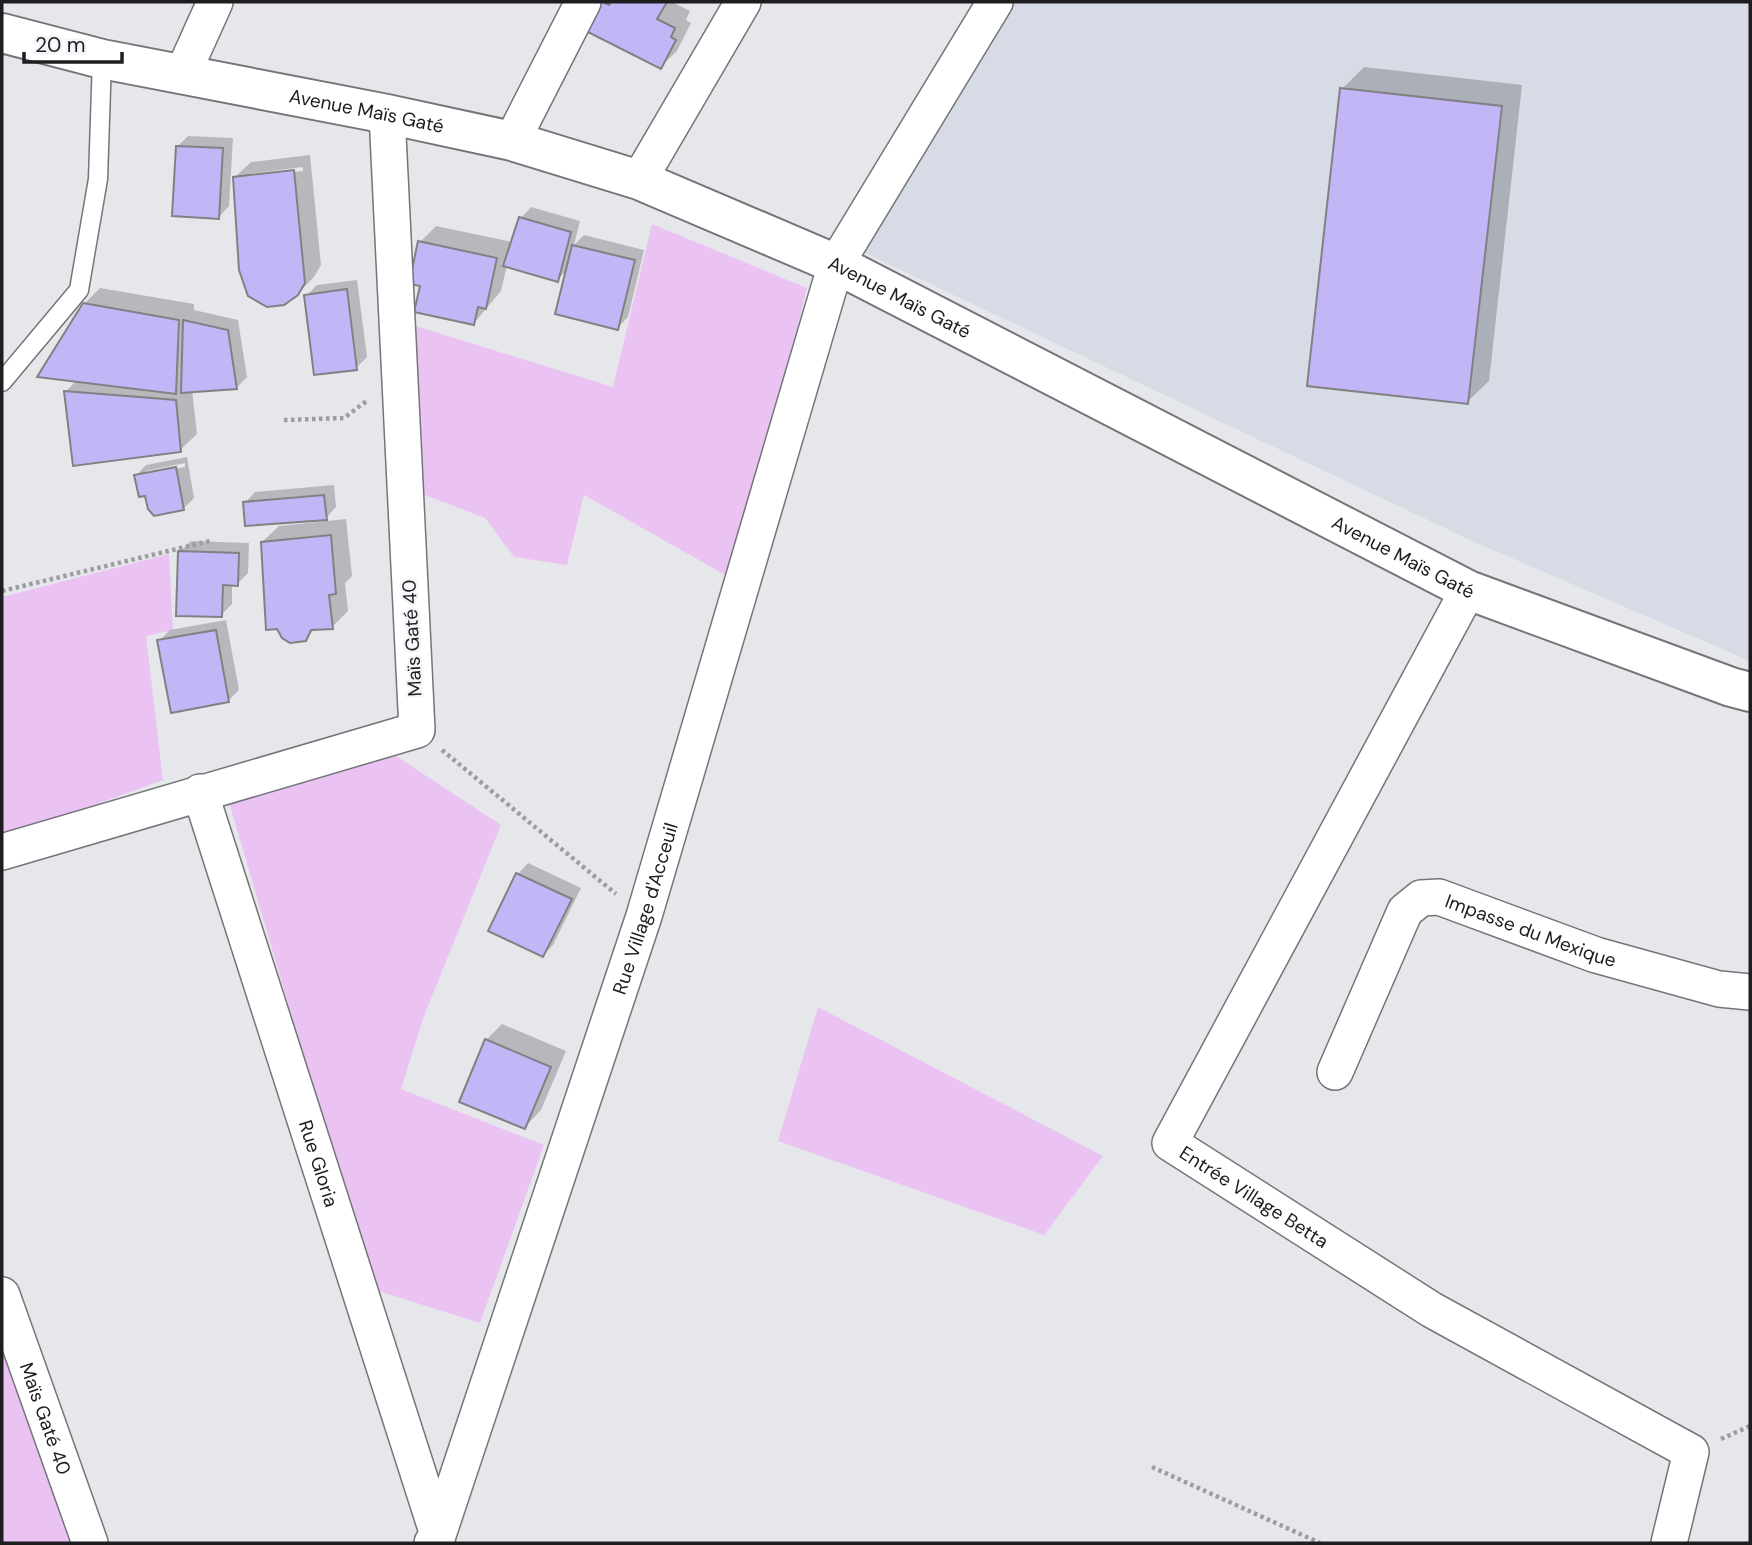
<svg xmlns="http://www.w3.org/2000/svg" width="1752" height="1545" viewBox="0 0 1752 1545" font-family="'DM Sans',sans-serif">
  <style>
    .built { fill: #d6dbe6 }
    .green { fill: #eac3f3 }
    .shadow { fill: #0003; fill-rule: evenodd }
    .building { fill: #c3b6f7; stroke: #818184; stroke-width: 2 }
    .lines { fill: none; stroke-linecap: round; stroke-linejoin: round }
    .service-casing { stroke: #737578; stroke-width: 21 }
    .minor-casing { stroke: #737578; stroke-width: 38 }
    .tertiary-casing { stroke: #737578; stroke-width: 42 }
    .path { stroke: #9d9da1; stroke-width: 4.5; stroke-dasharray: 3.5 3.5; stroke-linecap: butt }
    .service { stroke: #fff; stroke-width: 18 }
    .minor { stroke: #fff; stroke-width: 35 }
    .tertiary { stroke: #fff; stroke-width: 38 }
    .labels { text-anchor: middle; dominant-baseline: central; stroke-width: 5; stroke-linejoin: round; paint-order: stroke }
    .street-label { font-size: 19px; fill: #1e1e20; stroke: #f3f5f9 }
  </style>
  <rect width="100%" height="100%" fill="#e6e7eb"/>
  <path class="built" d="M983,2H1750V661L1470,540L842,242Z"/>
  <g class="green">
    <path d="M652,224L807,288L736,581L584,495L567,565L514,557L485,518L417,492L409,324L613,387Z"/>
    <path d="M169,554L173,630L146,636L163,780L48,822L2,833V597Z"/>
    <path d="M387,750L501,825L424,1016L401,1089L544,1145L480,1323L372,1289L228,799Z"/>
    <path d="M818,1007L1103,1156L1044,1235L778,1141Z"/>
    <path d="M2,1345L77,1543H2Z"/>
  </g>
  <g class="shadow">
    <path d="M596,2H672L690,11L686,20L691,23L677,51L660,67Z"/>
    <path d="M1364,67L1522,85L1489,381L1467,402L1342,89Z"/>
    <path d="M188,136L233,138L229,206L219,217L177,147Z"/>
    <path d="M310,155L321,265L314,277L297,294L234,178L251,162ZM303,167V171L249,177V174Z"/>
    <path d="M531,207L580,221L574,245L584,235L644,250L628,317L617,328L567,270L557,280L507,265L501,291L474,323L422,285L420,242L436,226L513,242L521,218Z"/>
    <path d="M357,280L367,357L356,368L306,296L317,285Z"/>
    <path d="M100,288L194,304V310L238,320L247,377L236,388L192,390L197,434L180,450L65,392L77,380L84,304Z"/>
    <path d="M187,457L194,498L183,509L147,494L136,476L146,465ZM185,463V467L146,475V471Z"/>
    <path d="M334,485L336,507L326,518L245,503L255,492Z"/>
    <path d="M346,519L352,576L345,583L348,611L332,627L316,628L305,639L262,542L279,526Z"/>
    <path d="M191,541L249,543L248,573L237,584H232V604L221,615L180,552Z"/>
    <path d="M226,620L239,690L228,701L159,641L170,630Z"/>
    <path d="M528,863L581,888L553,945L543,955L490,930L518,874Z"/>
    <path d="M502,1024L566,1051L541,1110L525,1127L486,1040Z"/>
  </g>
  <g class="building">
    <path d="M594,2H603L609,5L611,2H667L657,19L675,28L671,37L676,40L661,69L580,28Z"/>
    <path d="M1340,88L1502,106L1468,404L1307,386Z"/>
    <path d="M176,146L223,148L219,219L172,216Z"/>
    <path d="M294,170L305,283L298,295L284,305L267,307L248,296L239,270L233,177Z"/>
    <path d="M519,217L571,232L558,282L503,266Z"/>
    <path d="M418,241L497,258L486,309L478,307L474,325L414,312L420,286L409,284Z"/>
    <path d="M572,245L635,260L618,330L555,314Z"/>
    <path d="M347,289L357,370L314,375L304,295Z"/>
    <path d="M83,303L179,320L176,394L37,377Z"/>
    <path d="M183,320L228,330L237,389L181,393Z"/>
    <path d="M64,391L176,400L181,452L73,466Z"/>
    <path d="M176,467L184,510L154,516L148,509L145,496L139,497L134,475Z"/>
    <path d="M324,495L327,520L245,526L243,502Z"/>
    <path d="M331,535L336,594L329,595L333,629L311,630L306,641L290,643L282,638L277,629L266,630L261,542Z"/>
    <path d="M178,551L239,553L238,586L223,585L222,617L176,616Z"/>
    <path d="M216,630L229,702L171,713L157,640Z"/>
    <path d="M516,873L572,899L543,957L488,931Z"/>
    <path d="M485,1039L551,1067L525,1129L459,1102Z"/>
  </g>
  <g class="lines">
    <defs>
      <path id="service" d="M2,382L79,290L98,179L102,59"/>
      <g id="minor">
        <path d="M183,73L215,2"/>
        <path d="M512,141L583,2"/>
        <path d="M639,180L743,2"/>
        <path id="s1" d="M1468,590L1170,1143L1432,1310L1691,1452L1669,1543"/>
        <path id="s2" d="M200,792L438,1535"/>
        <path d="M2,852L417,730L387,114"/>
        <path id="s3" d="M1335,1072L1405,911L1421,898L1439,897L1596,955L1719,989L1750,992"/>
        <path id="s4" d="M2,1295L90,1543"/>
        <path id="s5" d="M432,1543L438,1535L644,916L836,264L995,2"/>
      </g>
      <g id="tertiary">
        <path id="s6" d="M2,33L102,59L387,114L512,141L639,180L836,264L1468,590L1731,687L1750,692"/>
      </g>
    </defs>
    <use href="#service" class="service-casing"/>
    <use href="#minor" class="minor-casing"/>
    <use href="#tertiary" class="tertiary-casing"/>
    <g class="path">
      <path d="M284,420L344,418L368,400"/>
      <path d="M2,591L210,541"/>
      <path d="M442,750L616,894"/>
      <path d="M1721,1439L1750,1426"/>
      <path d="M1152,1467L1320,1543"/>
    </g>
    <use href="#service" class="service"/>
    <use href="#minor" class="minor"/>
    <use href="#tertiary" class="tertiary"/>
  </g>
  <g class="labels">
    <g class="street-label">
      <text stroke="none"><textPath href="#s6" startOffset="373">Avenue Maïs Gaté</textPath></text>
      <text stroke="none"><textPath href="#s6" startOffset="940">Avenue Maïs Gaté</textPath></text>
      <text stroke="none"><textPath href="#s6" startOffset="1507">Avenue Maïs Gaté</textPath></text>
      <text transform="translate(412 638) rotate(-93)">Maïs Gaté 40</text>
      <text stroke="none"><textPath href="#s5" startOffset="670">Rue Village d'Acceuil</textPath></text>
      <text stroke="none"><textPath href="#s3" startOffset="312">Impasse du Mexique</textPath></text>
      <text stroke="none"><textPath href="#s2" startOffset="390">Rue Gloria</textPath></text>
      <text stroke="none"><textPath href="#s1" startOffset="728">Entrée Village Betta</textPath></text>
      <text stroke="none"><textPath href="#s4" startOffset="131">Maïs Gaté 40</textPath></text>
    </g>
  </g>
  <rect width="1752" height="1545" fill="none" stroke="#1e1e20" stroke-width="7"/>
  <path d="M24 52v10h98v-10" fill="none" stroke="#1e1e20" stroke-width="3.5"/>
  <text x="35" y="52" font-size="21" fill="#1e1e20" stroke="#f3f5f9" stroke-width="5" paint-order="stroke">20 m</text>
</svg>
